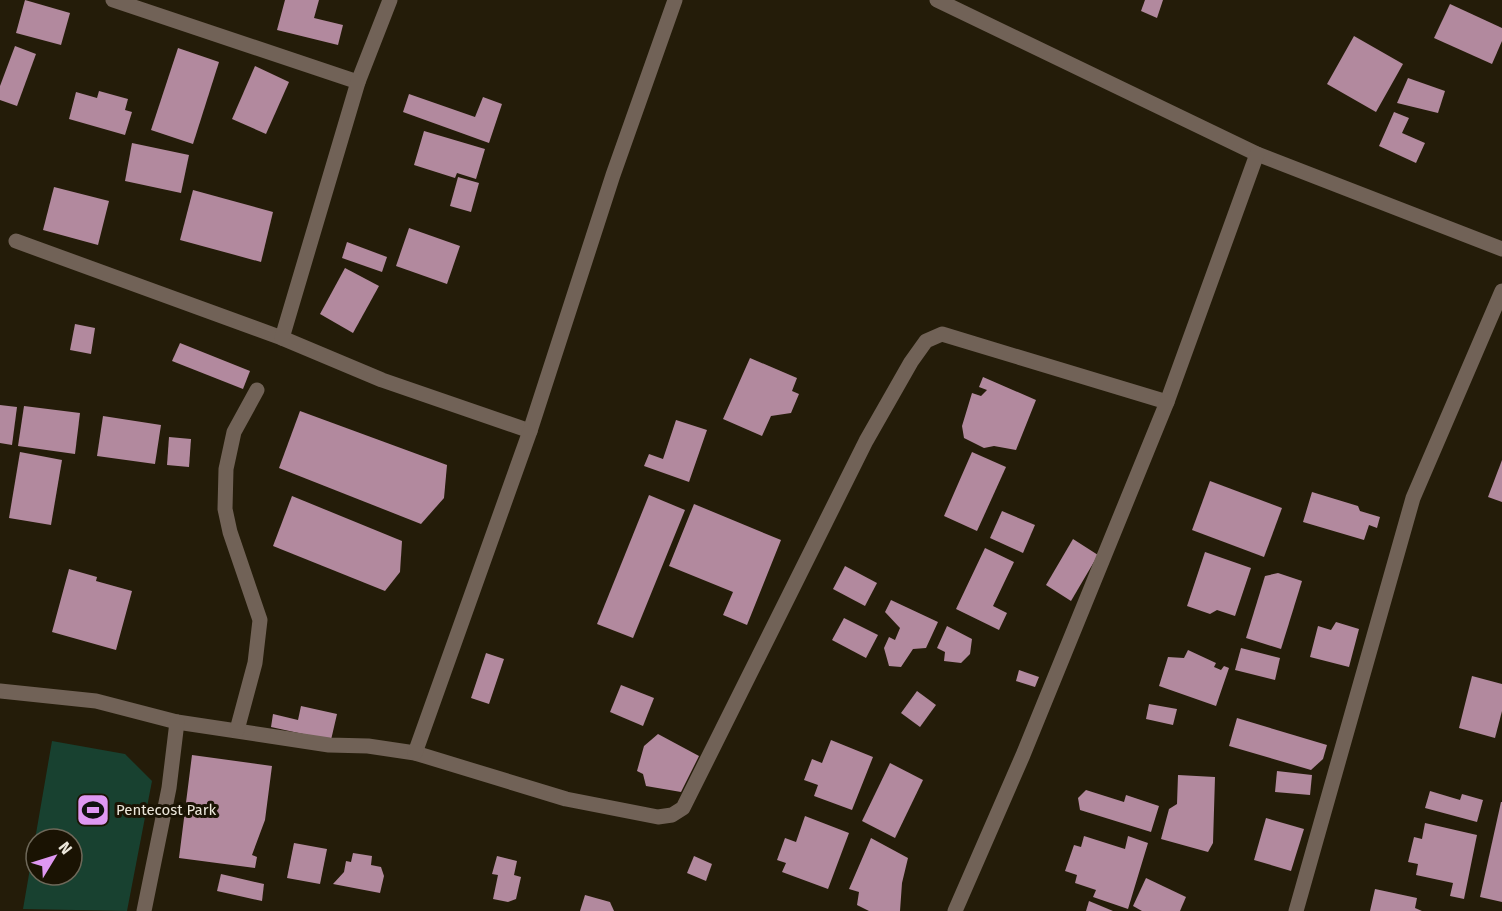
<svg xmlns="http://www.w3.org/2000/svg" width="1502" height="911" viewBox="0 0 1502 911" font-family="'Fira Sans',sans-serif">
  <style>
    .green { fill: #184130; fill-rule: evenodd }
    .building { fill: #b2899e }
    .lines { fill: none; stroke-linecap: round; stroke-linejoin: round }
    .minor { stroke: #716257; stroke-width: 15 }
    .labels { text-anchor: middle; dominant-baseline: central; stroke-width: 6; stroke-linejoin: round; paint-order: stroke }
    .poi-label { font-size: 15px; fill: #ece7db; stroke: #1a1303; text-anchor: start }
  </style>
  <rect width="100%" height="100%" fill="#241c09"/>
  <path class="green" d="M52,741L125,754L152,781L127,911L23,909ZM36,839H72V875H36Z"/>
  <g class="building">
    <path d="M25,0L70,13L61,45L16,33Z"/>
    <path d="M285,0H319L314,18L343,25L338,45L277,30Z"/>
    <path d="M1145,0H1163L1157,18L1141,11Z"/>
    <path d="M1450,4L1502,28V41L1492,64L1434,38Z"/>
    <path d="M1354,36L1403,64L1376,112L1327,84Z"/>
    <path d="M15,46L36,54L17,106L0,100V86Z"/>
    <path d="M178,48L219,62L193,144L151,130Z"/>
    <path d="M255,66L289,82L266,134L232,119Z"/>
    <path d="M1408,78L1445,91L1438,113L1397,103Z"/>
    <path d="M99,91L128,99L125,110L132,112L125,135L69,119L76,92L97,98Z"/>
    <path d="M409,94L475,117L483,97L502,104L489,143L403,112Z"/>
    <path d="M1394,112L1409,118L1402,133L1425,143L1416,163L1379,146Z"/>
    <path d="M424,131L485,149L476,179L457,173L455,178L414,165Z"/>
    <path d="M132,143L189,155L181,193L125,181Z"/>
    <path d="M458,177L479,183L471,212L450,206Z"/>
    <path d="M54,187L109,201L98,245L43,230Z"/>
    <path d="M193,190L273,212L261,262L180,240Z"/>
    <path d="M409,228L460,246L447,284L396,266Z"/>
    <path d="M347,242L387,257L382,272L342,258Z"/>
    <path d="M345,268L379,286L353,333L320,314Z"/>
    <path d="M75,324L95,328L91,354L70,350Z"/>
    <path d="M180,343L250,371L243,389L172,361Z"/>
    <path d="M750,358L797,378L792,391L799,394L791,413L771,416L762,436L723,419Z"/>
    <path d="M983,377L1036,400L1016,450L994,446L984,448L964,438L962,426L972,393L981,396L987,390L979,387Z"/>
    <path d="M0,405L17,407L12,445L0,443Z"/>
    <path d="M24,406L80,413L75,454L18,446Z"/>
    <path d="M300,411L447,465L444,498L421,524L279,468Z"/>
    <path d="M103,416L161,425L155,464L97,456Z"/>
    <path d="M676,420L707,430L689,482L644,466L649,454L663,459Z"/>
    <path d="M169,437L191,439L189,467L167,465Z"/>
    <path d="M20,452L62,460L51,525L9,518Z"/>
    <path d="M972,452L1006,467L977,531L944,516Z"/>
    <path d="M1502,460V502L1488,497Z"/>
    <path d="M1210,481L1282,508L1264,557L1192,530Z"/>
    <path d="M1312,492L1358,506L1360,511L1380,517L1377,528L1369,525L1364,540L1303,522Z"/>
    <path d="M649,495L685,510L633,638L597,624Z"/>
    <path d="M292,496L402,541L400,572L385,591L273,546Z"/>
    <path d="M694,504L781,540L747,625L723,615L733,592L669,566Z"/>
    <path d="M1002,511L1035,525L1023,553L990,538Z"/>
    <path d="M1073,539L1098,555L1071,601L1046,585Z"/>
    <path d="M985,548L1014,562L993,606L1007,613L999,630L956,609Z"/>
    <path d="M1205,552L1251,568L1235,616L1217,610L1210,614L1187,606Z"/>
    <path d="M845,566L877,583L865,606L833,589Z"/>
    <path d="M69,569L97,577L96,581L132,591L116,650L52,632Z"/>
    <path d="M1278,573L1302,581L1281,649L1246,638L1265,576Z"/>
    <path d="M891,600L938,622L926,648L913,649L901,667L889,666L884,648L889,637L895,640L900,628L885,612Z"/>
    <path d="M844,618L878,635L866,658L832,640Z"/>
    <path d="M1336,622L1359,629L1349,667L1310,657L1318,626L1331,630Z"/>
    <path d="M947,626L972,639L970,654L961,663L944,661L945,652L937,648Z"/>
    <path d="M1241,648L1280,658L1275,680L1235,670Z"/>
    <path d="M1188,650L1216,663L1214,667L1221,670L1224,666L1229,668L1216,706L1159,686L1168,657L1184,658Z"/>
    <path d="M486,653L504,659L489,704L471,698Z"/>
    <path d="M1019,670L1039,677L1035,687L1016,681Z"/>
    <path d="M1472,676L1502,684V711L1495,738L1459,728Z"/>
    <path d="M621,685L654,698L643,726L610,712Z"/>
    <path d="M917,691L936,705L920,727L901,713Z"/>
    <path d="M1149,704L1177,709L1173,725L1146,719Z"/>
    <path d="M301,706L337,714L331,740L271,727L273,714L298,720Z"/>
    <path d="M1237,718L1327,745L1323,759L1311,770L1229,746Z"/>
    <path d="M658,734L699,756L681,792L646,786L643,774L637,771L644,746Z"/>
    <path d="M831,740L873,757L852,810L814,796L818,785L804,780L812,759L822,763Z"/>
    <path d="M192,755L272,766L265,820L252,855L257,857L255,868L179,858Z"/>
    <path d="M890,763L923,780L895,838L862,821Z"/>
    <path d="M1277,771L1312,775L1310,795L1275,792Z"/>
    <path d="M1178,775L1215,777L1213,843L1208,852L1161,839L1169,809L1177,804Z"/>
    <path d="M1086,790L1124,802L1126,795L1159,806L1151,832L1080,810L1078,798Z"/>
    <path d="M1430,791L1460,800L1462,794L1483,800L1477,822L1425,808Z"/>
    <path d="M1501,802H1502V902L1480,897Z"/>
    <path d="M805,816L849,833L828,889L782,872L786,863L777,860L785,838L796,842Z"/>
    <path d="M1266,818L1304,829L1291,871L1254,860Z"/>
    <path d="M1425,823L1477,835L1464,899L1450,896L1453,883L1416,875L1418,864L1408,862L1414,837L1422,839Z"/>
    <path d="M1084,836L1125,849L1128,836L1148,843L1128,909L1093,897L1096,890L1075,883L1077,875L1065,871L1074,845L1081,847Z"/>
    <path d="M871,838L908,858L902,883L900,911H869L857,905L859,892L849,889Z"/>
    <path d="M294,843L327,849L320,884L287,878Z"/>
    <path d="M353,853L372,856L371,865L381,867L384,876L380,893L333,884L344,872L346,861L351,862Z"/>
    <path d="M497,856L517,861L514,875L521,877L516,899L508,902L493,899L498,875L492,874Z"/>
    <path d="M694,856L712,864L706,881L687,873Z"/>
    <path d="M221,874L264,884L262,901L217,891Z"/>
    <path d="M1146,878L1186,897L1180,911H1142L1133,906Z"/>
    <path d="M1375,889L1417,898L1415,908L1422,911H1370Z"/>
    <path d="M585,895L610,902L614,911H580Z"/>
    <path d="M1089,901L1113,911H1086Z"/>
  </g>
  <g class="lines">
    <g class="minor">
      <path d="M113,0L358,82"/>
      <path d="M937,0L1257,154L1502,249"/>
      <path d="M16,241L282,338L382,380L530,431"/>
      <path d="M282,338L358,82L390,0"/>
      <path d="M0,691L96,701L177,722L329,745L368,746L415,753L566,799L658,817L672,815L683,808L866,441L911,362L926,341L942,334L1167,402"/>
      <path d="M237,730L255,663L260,620L230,532L225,509L226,469L234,432L257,390"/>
      <path d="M415,753L530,431L613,175L675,0"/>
      <path d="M144,911L169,788L177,722"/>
      <path d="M955,911L1023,755L1167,402L1257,154"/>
      <path d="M1296,911L1413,498L1502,291"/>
    </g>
  </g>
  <defs>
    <symbol id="stadium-square" viewBox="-11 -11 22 22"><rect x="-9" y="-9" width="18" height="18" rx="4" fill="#df98f2" stroke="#1a1303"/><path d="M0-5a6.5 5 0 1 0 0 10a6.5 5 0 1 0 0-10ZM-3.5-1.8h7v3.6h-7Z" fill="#111"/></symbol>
  </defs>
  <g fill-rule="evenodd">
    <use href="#stadium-square" x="74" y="791" width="38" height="38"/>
  </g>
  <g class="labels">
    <g class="poi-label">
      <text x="116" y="810">Pentecost Park</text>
    </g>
  </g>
  <g transform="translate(54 857) rotate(52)"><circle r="28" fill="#1a1303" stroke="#6e6859" stroke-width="1.5"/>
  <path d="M0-4.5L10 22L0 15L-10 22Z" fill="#df98f2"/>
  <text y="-9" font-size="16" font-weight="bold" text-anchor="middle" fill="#ece7db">N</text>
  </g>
</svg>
